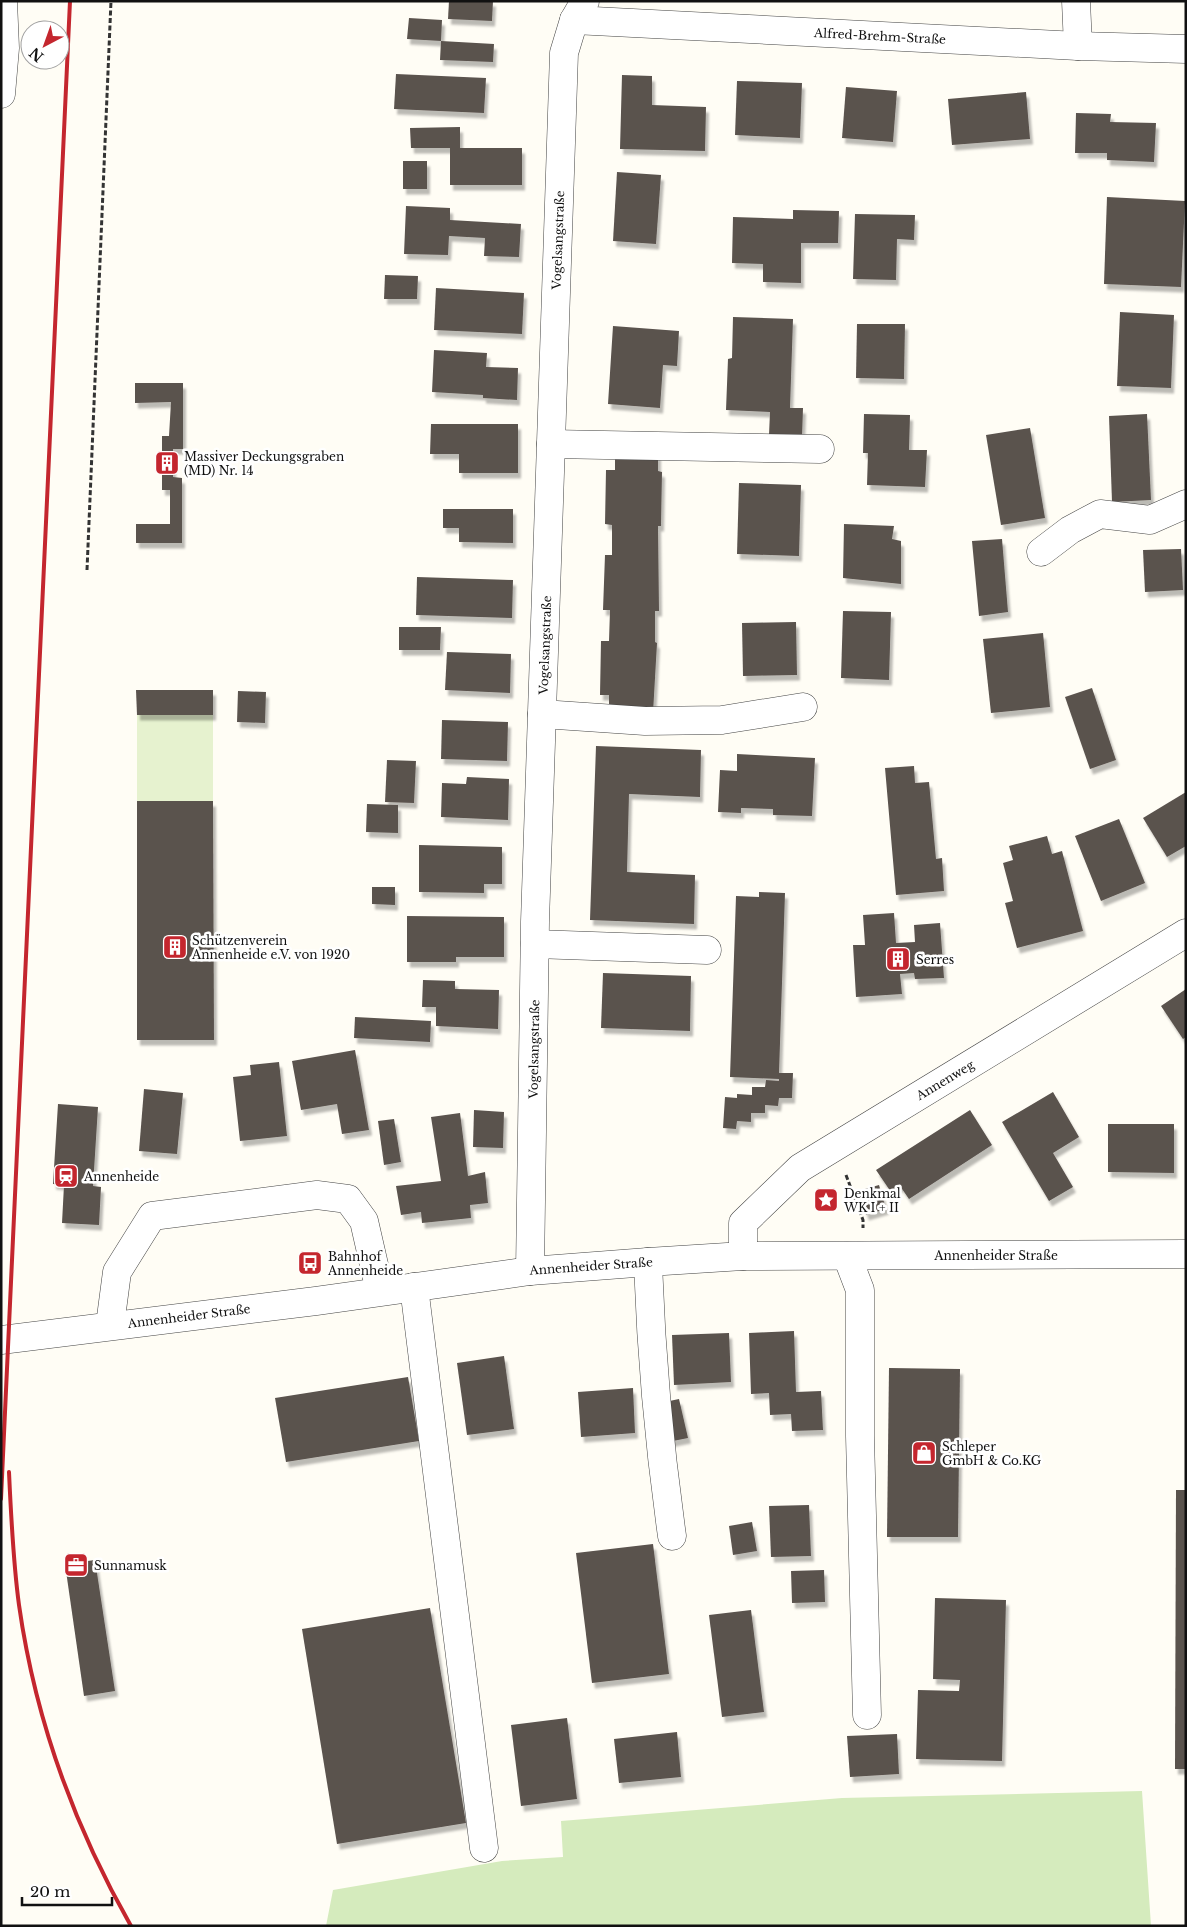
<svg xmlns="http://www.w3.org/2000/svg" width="1187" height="1927" viewBox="0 0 1187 1927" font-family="'Libre Baskerville',serif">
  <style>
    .green { fill: #d5ebbd }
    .pitch { fill: #e6f2cf }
    .building { fill: #5a524d; filter: url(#shadow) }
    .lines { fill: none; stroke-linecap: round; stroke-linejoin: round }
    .minor-casing { stroke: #444; stroke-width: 29 }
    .path { stroke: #333; stroke-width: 3; stroke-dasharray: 5 2.5; stroke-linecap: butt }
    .minor { stroke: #fff; stroke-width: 28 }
    .rail { stroke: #c4262e; stroke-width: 4 }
    .labels { text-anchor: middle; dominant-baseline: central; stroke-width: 5; stroke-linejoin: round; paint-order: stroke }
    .street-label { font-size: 12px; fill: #111; stroke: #fff }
    .poi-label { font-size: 12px; fill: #111; stroke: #fff; text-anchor: start }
  </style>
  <defs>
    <filter id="shadow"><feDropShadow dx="3" dy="5.5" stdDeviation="1" flood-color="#0004"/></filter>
  </defs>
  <rect width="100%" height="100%" fill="#fffdf5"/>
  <path class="green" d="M1142,1791L1151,1926H326L333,1890L502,1861L563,1857L561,1821L842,1798Z"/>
  <rect class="pitch" x="137" y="715" width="76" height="86"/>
  <g class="building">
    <path d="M449,1H493L492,21L448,19Z"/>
    <path d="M409,18L442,20L441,41L494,44L493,62L440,60L441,41L407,39Z"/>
    <path d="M396,74L486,78L484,113L394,109Z"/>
    <path d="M622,75L652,76V105L706,107L705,151L620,149Z"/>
    <path d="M737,81L802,83L800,138L735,135Z"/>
    <path d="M846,87L897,91L893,142L842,138Z"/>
    <path d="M1026,92L1030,139L952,145L948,99Z"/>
    <path d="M1076,113L1111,114L1110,122L1156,123L1154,162L1107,160V153H1075Z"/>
    <path d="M460,127V148H522V185H450V148H411L410,128Z"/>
    <rect x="403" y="161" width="24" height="28"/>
    <path d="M617,172L661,175L656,244L613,241Z"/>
    <path d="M1107,197L1185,201L1181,287L1104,284Z"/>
    <path d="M406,206L450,208V220L521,224L519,257L484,256L485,238L449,236L448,255L404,254Z"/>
    <path d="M793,210L839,211L838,243H801V283L763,282V264L732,263L733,217L793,219Z"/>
    <path d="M855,214L915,215L914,240L897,239L896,280L853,279Z"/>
    <path d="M385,275L418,276L417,299H384Z"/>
    <path d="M436,288L524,293L522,334L434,330Z"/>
    <path d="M1120,312L1174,315L1171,388L1117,386Z"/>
    <path d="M733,317L793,319L790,408H803L802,437L769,435L770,412L726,410L728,359L732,358Z"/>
    <path d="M857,324H905L904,379L856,378Z"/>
    <path d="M613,326L679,331L677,366L663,365L660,408L608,404Z"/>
    <path d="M434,350L487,353L486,367L518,368L517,400L483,398V395L432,392Z"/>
    <path d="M135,383H183V449H173V477L182,478V543H136V524H170V490H162V436H169L171,402L135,403Z"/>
    <path d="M864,414L910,415L909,450H927L925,487L867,485L868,453H863Z"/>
    <path d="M1147,414L1151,500L1112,502L1109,416Z"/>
    <path d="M431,424H518V473H459V454H430Z"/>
    <path d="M1030,428L1045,518L1001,525L986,435Z"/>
    <path d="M615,454H658V471L662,472L661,526H658L659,611H655V642L657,643L653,713L609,712V695H600L601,641H609L610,610H603L605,555H612V525L605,524L606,470H615Z"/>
    <path d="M739,483L801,485L799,556L737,554Z"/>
    <path d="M443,509H513V543L459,542V528H443Z"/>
    <path d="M844,524L894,526L892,539L901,541V584L843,578Z"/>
    <path d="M1002,539L1008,612L979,616L972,541Z"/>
    <path d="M1181,549L1183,590L1145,592L1143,550Z"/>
    <path d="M417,577L513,580L512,618L416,615Z"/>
    <path d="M843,611L891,612L889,680L841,678Z"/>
    <path d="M796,622L797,675L743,676L742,623Z"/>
    <path d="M399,627H441L440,650H399Z"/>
    <path d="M1043,633L1050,707L991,713L983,639Z"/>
    <path d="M447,652L511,654L510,693L445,690Z"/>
    <path d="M1092,688L1116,760L1090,769L1065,697Z"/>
    <path d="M136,690H213V715H137Z"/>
    <path d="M238,691L266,692L265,723L237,722Z"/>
    <path d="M442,720L508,722L507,761L441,759Z"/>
    <path d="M596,746L701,750L700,797L629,794L627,872L695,875L694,924L590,920Z"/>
    <path d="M737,754L815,758L812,816L773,815V809L741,808V813L718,812L720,770L737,771Z"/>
    <path d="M387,760L416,761L414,803L385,802Z"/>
    <path d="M914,766L915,783L929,782L936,859L942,858L944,891L896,895L885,768Z"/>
    <path d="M467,777L509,779L508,820L441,817L442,783L466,784Z"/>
    <path d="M1186,792V846L1167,857L1143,818Z"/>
    <path d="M137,801H213L214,1040H137Z"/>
    <path d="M367,804L398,805V833L366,832Z"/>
    <path d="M1119,819L1145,883L1101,901L1075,836Z"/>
    <path d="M1047,836L1052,854L1062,851L1083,931L1017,948L1005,903L1013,901L1003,863L1013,860L1009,846Z"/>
    <path d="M419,845L502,847V884H484V893L419,892Z"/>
    <path d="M372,887H395V905L372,904Z"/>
    <path d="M759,892L785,893L779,1073H793L792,1098H779L778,1106L765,1105V1113H751V1122L737,1121L736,1129L723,1128L725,1097L737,1098V1094L752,1095V1087H765L766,1080L779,1081V1079L730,1077L736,896L759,897Z"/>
    <path d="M894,913L896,943L915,942L914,925L940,923L944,978L915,979L914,973L900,974L902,994L856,997L853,945H865L863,915Z"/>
    <path d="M407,916L504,917V957H456V962H407Z"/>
    <path d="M603,973L691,976L690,1031L601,1028Z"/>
    <path d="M423,980L455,981V989L499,990L498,1029L436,1026V1007H422Z"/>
    <path d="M1186,989V1037L1183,1039L1161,1006Z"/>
    <path d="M355,1017L431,1021L430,1042L354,1038Z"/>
    <path d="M355,1050L369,1130L342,1134L337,1104L301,1110L292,1061Z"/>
    <path d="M279,1062L287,1136L240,1141L233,1077L251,1075L250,1065Z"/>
    <path d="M144,1089L183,1093L177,1154L139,1151Z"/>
    <path d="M1053,1092L1079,1137L1053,1153L1073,1187L1049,1201L1002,1122Z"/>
    <path d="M58,1104L98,1107L93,1186L101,1187L99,1225L62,1223L64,1185L53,1184Z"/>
    <path d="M474,1110L504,1112L503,1148L473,1147Z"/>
    <path d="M970,1110L992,1145L909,1199L900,1186L891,1192L876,1170Z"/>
    <path d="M460,1113L468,1176L485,1172L488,1203L470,1205L471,1218L422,1223L421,1212L401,1215L396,1186L441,1181L431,1117Z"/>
    <path d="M394,1119L401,1162L384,1165L378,1121Z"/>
    <path d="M1108,1124H1174V1173L1108,1172Z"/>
    <path d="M879,1185L886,1209L866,1215L858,1191Z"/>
    <path d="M794,1331L796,1392L821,1391L823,1430L792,1431L791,1414L770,1415L769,1393L751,1394L749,1333Z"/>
    <path d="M729,1333L731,1382L674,1385L672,1335Z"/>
    <path d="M504,1356L514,1429L467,1435L457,1363Z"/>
    <path d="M889,1368L960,1369L958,1537H887Z"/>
    <path d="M408,1377L419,1441L286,1462L275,1398Z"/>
    <path d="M633,1388L635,1433L581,1437L578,1392Z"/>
    <path d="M679,1399L688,1438L668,1442L660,1403Z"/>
    <path d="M1176,1490H1186V1769H1175Z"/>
    <path d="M809,1505L811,1556L771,1557L769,1506Z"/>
    <path d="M752,1522L757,1551L733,1555L729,1526Z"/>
    <path d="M653,1544L669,1674L592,1683L576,1553Z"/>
    <path d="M95,1560L115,1691L84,1696L65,1564Z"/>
    <path d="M824,1570L825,1602L792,1603L791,1571Z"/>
    <path d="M935,1598L1006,1600L1002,1761L916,1759L918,1690L959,1691L960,1680L933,1679Z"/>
    <path d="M430,1608L466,1823L337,1844L302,1629Z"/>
    <path d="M751,1610L764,1712L722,1717L709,1615Z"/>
    <path d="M567,1718L577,1799L521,1806L511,1725Z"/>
    <path d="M677,1732L681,1777L619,1783L614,1739Z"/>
    <path d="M897,1734L899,1774L850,1777L847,1736Z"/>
  </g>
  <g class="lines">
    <defs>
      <g id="minor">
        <path d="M1076,1L1078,46"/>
        <path d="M574,20L1078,46L1186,49"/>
        <path d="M1,94L5,48L3,1"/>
        <path d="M551,444L820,449"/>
        <path d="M1041,552L1070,530L1100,514L1150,520L1186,504"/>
        <path d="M542,714L645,721L722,720L803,707"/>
        <path d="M535,944L707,950"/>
        <path d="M743,1256V1223L800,1168L1186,933"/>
        <path d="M847,1256L860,1290V1436L867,1715"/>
        <path d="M648,1262C651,1354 659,1444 672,1536"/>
        <path d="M530,1271L535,922L564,53L574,20L585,1"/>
        <path d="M414,1287L484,1848"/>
        <path d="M110,1325L117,1272L152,1216L317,1195L348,1199L364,1221L380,1291"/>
        <path d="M1,1340L316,1301L530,1271L648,1262L743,1256L1186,1254"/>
      </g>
    </defs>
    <use href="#minor" class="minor-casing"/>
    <g class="path">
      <path d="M87,570L111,1"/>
      <path d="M846,1175L863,1220V1228"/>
    </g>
    <use href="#minor" class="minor"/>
    <g class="rail">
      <path d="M9,1472C11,1516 13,1561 19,1605C35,1718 74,1826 131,1926"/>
      <path d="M1,1499L70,1"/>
    </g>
  </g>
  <defs>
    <symbol id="building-square" viewBox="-11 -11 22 22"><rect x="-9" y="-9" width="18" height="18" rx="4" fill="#c4262e" stroke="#fff"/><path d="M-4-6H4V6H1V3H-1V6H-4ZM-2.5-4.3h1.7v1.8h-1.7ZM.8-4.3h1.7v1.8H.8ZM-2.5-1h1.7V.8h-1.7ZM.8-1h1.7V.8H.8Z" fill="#fff"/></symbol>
    <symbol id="station-square" viewBox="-11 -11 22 22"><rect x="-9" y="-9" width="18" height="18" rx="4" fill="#c4262e" stroke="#fff"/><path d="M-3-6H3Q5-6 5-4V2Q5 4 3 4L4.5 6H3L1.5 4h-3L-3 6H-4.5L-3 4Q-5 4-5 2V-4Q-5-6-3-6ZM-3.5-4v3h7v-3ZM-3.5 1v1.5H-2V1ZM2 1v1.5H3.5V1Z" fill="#fff"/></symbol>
    <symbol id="sight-square" viewBox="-11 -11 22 22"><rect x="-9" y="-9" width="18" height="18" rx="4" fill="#c4262e" stroke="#fff"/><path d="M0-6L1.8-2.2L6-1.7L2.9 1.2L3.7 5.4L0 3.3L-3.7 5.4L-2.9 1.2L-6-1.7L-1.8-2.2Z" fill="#fff"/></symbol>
    <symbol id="bus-square" viewBox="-11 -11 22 22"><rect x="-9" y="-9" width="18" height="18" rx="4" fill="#c4262e" stroke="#fff"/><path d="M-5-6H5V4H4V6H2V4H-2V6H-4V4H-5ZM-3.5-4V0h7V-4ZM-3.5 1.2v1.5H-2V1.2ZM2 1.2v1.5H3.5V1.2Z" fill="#fff"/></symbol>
    <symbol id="shop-square" viewBox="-11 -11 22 22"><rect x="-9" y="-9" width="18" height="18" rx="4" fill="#c4262e" stroke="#fff"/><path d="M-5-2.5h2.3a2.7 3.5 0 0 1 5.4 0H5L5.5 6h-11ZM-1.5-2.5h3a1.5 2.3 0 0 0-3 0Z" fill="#fff"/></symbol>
    <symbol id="office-square" viewBox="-11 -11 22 22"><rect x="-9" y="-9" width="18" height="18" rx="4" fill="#c4262e" stroke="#fff"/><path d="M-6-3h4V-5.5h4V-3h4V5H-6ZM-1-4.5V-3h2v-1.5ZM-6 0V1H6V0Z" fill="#fff"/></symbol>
  </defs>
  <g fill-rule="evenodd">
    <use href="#building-square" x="153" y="449" width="28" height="28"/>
    <use href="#building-square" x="161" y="933" width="28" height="28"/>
    <use href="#building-square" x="884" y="945" width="28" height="28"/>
    <use href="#station-square" x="52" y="1162" width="28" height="28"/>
    <use href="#sight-square" x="812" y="1186" width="28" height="28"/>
    <use href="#bus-square" x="296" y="1249" width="28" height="28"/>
    <use href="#shop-square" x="910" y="1439" width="28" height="28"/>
    <use href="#office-square" x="62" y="1551" width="28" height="28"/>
  </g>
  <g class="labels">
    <g class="street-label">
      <text transform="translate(880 36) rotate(3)">Alfred-Brehm-Straße</text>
      <text transform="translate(558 240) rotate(-88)">Vogelsangstraße</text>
      <text transform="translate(545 645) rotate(-88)">Vogelsangstraße</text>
      <text transform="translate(534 1049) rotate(-89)">Vogelsangstraße</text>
      <text transform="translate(945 1080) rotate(-31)">Annenweg</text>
      <text x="996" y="1255">Annenheider Straße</text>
      <text transform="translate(591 1266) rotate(-4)">Annenheider Straße</text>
      <text transform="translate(189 1316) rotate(-7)">Annenheider Straße</text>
    </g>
    <g class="poi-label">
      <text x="184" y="456">Massiver Deckungsgraben<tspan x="184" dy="14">(MD) Nr. 14</tspan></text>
      <text x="192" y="940">Schützenverein<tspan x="192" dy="14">Annenheide e.V. von 1920</tspan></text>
      <text x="916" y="959">Serres</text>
      <text x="84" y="1176">Annenheide</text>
      <text x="844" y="1193">Denkmal<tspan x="844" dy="14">WK I + II</tspan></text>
      <text x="328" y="1256">Bahnhof<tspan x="328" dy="14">Annenheide</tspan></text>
      <text x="942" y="1446">Schleper<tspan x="942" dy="14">GmbH &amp; Co.KG</tspan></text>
      <text x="94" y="1565">Sunnamusk</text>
    </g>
  </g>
  <rect width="1187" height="1927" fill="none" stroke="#111111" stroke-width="5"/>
  <g transform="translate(45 45) rotate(221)"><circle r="24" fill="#ffffff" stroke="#a0a0a0"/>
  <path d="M0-4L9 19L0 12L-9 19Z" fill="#c4262e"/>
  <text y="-8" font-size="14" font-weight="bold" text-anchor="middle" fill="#111111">N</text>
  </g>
  <path d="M22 1897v8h90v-8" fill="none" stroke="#111111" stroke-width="2.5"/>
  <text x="30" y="1897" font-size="15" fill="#111111" stroke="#ffffff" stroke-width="4" paint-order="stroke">20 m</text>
</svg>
